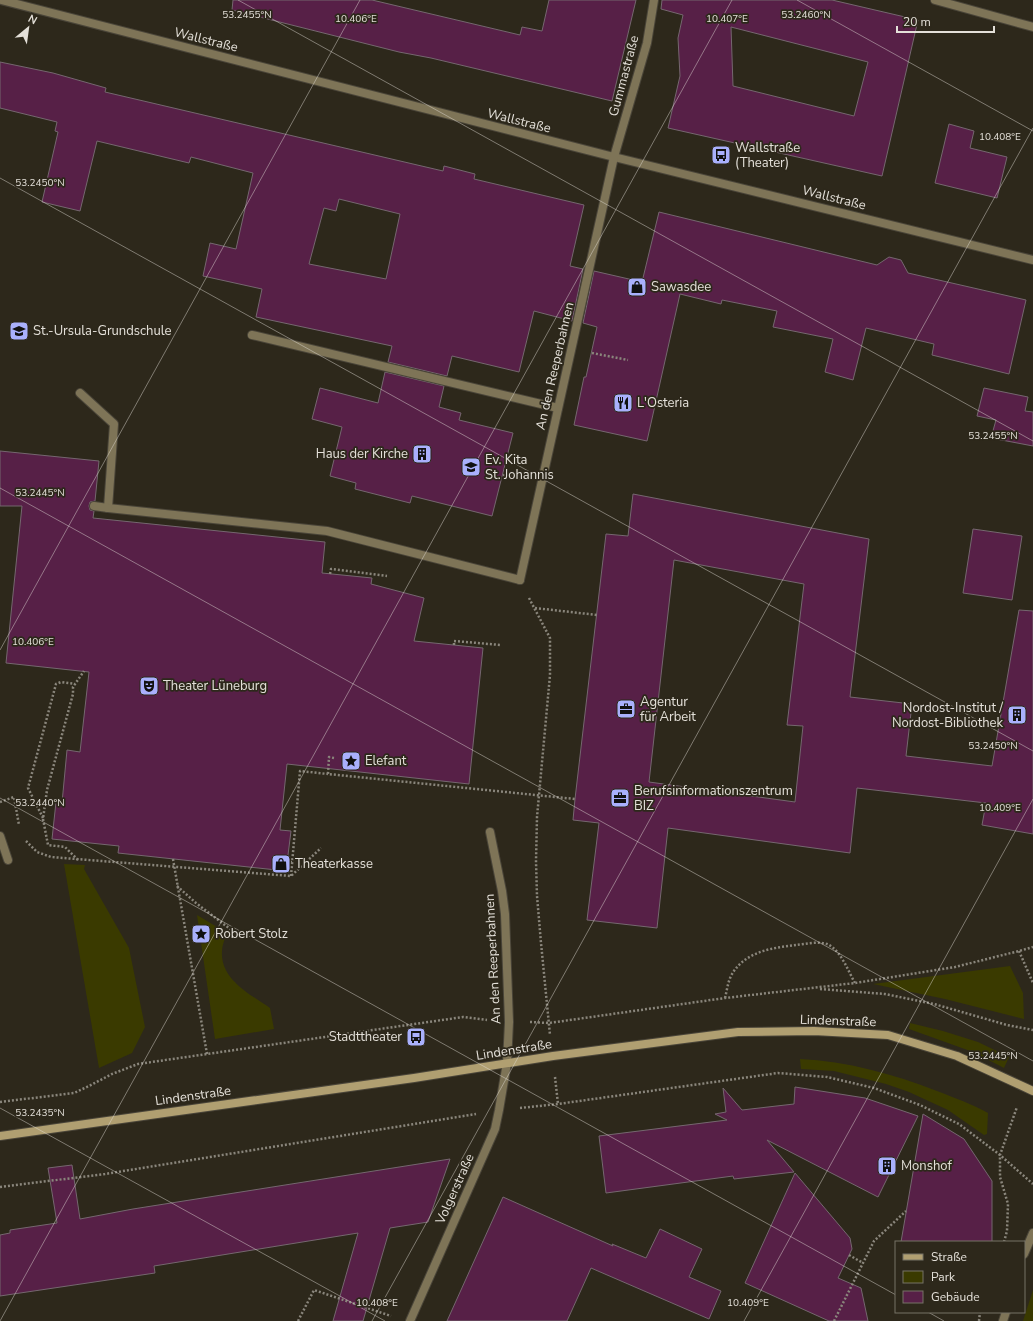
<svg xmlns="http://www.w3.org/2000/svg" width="1033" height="1321" viewBox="0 0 1033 1321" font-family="'Nunito Sans',sans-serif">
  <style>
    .green { fill: #3a3a00 }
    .building { fill: #572047; stroke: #75676f; fill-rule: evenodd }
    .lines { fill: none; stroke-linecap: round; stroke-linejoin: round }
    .service-casing { stroke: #4a4539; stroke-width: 10 }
    .minor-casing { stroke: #4a4539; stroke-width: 10 }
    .secondary-casing { stroke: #4a4539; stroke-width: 10 }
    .path { stroke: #8a867c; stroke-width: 2.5; stroke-dasharray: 2 2; stroke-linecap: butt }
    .service { stroke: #7e7457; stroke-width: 8 }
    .minor { stroke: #7e7457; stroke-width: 8 }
    .secondary { stroke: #b09f71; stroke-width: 8 }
    .ticks { fill: none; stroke: #e4e0d9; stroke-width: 1; stroke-opacity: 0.45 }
    .labels { text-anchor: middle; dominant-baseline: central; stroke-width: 3.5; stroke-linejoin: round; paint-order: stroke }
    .street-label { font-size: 13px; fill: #e4e0d9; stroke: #2d281b }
    .poi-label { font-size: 13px; fill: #e4e0d9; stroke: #2d281b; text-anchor: start }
    .ticks-label { font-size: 10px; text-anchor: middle; fill: #e4e0d9; stroke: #2d281b; stroke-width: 3.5; stroke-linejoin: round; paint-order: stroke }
  </style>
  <rect width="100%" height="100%" fill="#2d281b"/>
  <g class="green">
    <path d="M64,864L85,865L84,869L129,948L145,1027L132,1053L99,1068Z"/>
    <path d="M197,915L227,933C225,939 222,945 222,951C220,979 250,994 270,1008L274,1029L215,1039Z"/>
    <path d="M1010,966L1023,993L1024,1019L945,999L873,984Z"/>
    <path d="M910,1023L943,1031L978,1042L1009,1057L1004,1068L973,1052L909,1029Z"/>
    <path d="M800,1059C847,1061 893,1074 937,1091C955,1098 972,1104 988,1113L987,1134L984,1135L948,1110L909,1092L886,1084L834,1071L801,1069Z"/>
    <path d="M1033,1290V1321H1023Z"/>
  </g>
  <g class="building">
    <path d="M233,0H372L520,35L522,27L542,31L549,0H636L612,101L431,58L399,52L232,10Z"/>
    <path d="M662,0H832L918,20L882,176L668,128L680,76L678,38L683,15L661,9ZM731,27L868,62L854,116L733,86Z"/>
    <path d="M0,62L53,73L106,88L105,92L413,164L443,171L444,166L475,174L474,179L584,205L570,266L583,269L572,321L534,311L519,372L452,356L447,376L388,362L392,346L256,317L262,289L203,276L210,243L236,249L253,173L191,157L189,163L97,141L80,211L42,202L58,132L55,131L57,122L0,108ZM339,199L400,214L386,279L309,264L324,208L336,211Z"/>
    <path d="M949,124L974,131L970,148L1007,157L997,198L935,183Z"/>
    <path d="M659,212L877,265L889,257L901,260L908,273L1026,300L1009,374L932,355L934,344L866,328L853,380L825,372L833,339L773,327L777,311L722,300L721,304L680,294L647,441L574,425L584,377H586L597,327L583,323L594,271L642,282Z"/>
    <path d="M385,372L444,386L439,407L461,413L459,420L513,433L492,516L412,496L410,503L355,489L356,483L330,476L342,427L312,419L320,388L378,403Z"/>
    <path d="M984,388L1028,397L1025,411L1033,412V446L991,438L996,420L977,416Z"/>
    <path d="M0,451L99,461L95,501L90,502L89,506L90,510L94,511L93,518L325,542L322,573L372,578L371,584L424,598L414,641L483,648L469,784L287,764L280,830L291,831L286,871L118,853L119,846L52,839L56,802L62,803L67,750L80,752L89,672L6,663L22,506H0Z"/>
    <path d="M633,494L869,539L850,697L912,704L906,756L992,766L1019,610L1033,611V834L982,825L986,803L857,788L850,853L668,828L657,928L587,920L599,823L573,820L575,799L606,534L628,536ZM674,560L804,584L787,725L803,726L795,802L649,782Z"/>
    <path d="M973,529L1022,536L1012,600L963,593Z"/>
    <path d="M795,1087L865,1098L918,1116L878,1197L767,1140L794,1172L734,1179L733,1176L606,1193L599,1136L727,1120L715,1114L726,1112L723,1088L742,1110L794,1104Z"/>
    <path d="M923,1114L964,1139L992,1181V1242H901Z"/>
    <path d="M450,1159L428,1222L390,1228L363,1321H333L358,1233L154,1266L155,1273L0,1296V1235L10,1233V1230L57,1223L48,1168L72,1165L80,1219L133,1209Z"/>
    <path d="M795,1173L850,1238L852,1249L838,1278L861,1288L868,1321H829L745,1283Z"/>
    <path d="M503,1197L613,1246L612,1244L646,1258L660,1229L702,1249L689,1277L721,1291L709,1319L591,1268L567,1321H447Z"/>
  </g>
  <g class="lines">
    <defs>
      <g id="service">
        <path d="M252,335L558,408"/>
        <path d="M80,393L114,424L108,508L327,531L520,580"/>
        <path d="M94,506L108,508"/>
        <path d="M490,832L502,891L505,914L509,1022L507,1063"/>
      </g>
      <g id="minor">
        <path d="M1,0L614,157L1033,260"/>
        <path d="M935,0L1033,27"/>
        <path d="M520,580L614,157L647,43L654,0"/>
        <path d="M0,836L8,860"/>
        <path d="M1024,1254L1033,1233"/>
        <path d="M410,1321L495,1129L499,1110L507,1063"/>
        <path d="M1003,1321L1006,1312"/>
      </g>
      <path id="secondary" d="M0,1136L414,1078L553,1056L738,1032L814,1031L888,1035L957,1056L1033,1091"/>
    </defs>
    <use href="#service" class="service-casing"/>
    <use href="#minor" class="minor-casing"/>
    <use href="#secondary" class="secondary-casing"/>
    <g class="path">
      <path d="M592,353L628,360"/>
      <path d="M503,475L522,479"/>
      <path d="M330,574L331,569L387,576"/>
      <path d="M529,598L550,638V675L537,817L536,861L537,896L541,943L550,1035"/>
      <path d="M535,608L597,615"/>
      <path d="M454,645V641L501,645"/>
      <path d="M334,758L329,757L328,774L575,799"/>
      <path d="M0,802L14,797L19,825"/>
      <path d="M43,818L28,788L56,684L61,682L75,684"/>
      <path d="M26,841L37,852L51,857L291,876L321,848"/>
      <path d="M173,859L207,1054"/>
      <path d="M78,860L65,847L48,845L43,819L47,790L73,694V687L84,671"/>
      <path d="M287,862H292"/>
      <path d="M291,876L300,771L328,774"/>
      <path d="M177,886L196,903L234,932"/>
      <path d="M1019,951L1033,983"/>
      <path d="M820,989L885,994L934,1004L1007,1025L1033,1030"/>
      <path d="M725,998C727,990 728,981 732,974C746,951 772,948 796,945C805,944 818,941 827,944C841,950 848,971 855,983"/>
      <path d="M530,1022L549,1023L725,998L855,983L955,967L1019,951L1033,947"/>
      <path d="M555,1077L558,1104"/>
      <path d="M0,1102L74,1093L89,1086L112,1074L138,1064L463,1017L487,1020"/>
      <path d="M520,1108L558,1104L778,1073L827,1077L874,1088L920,1105L959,1124L1000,1155L1033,1184"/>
      <path d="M0,1187L105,1174L476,1114"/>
      <path d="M1004,1242L1007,1231L1008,1204L1000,1177V1155L1017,1107"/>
      <path d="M849,1255L863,1263"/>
      <path d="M298,1321L314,1290L391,1316"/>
      <path d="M834,1321L874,1241L906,1211"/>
      <path d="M979,1321L980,1312"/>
    </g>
    <use href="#service" class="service"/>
    <use href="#minor" class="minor"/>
    <use href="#secondary" class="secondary"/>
  </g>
  <path class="ticks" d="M238,0L1033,441M797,0L1033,131M0,178L1033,751M0,488L1033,1061M0,650L360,0M0,798L896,1295M0,1108L385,1321M928,1312L944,1321M0,1321L732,0M372,1321L1033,128M744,1321L1033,799"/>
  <defs>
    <symbol id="bus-square" viewBox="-11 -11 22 22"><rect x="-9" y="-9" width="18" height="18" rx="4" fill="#a9b0fc" stroke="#2d281b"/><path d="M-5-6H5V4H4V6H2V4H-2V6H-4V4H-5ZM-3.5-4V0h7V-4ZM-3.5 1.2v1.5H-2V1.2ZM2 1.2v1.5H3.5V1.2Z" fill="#111"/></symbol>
    <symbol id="shop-square" viewBox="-11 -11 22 22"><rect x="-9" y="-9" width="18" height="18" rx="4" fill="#a9b0fc" stroke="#2d281b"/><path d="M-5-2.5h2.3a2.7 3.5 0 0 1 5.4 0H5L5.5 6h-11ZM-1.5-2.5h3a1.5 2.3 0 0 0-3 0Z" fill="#111"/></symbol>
    <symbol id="school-square" viewBox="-11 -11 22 22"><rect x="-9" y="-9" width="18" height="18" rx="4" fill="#a9b0fc" stroke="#2d281b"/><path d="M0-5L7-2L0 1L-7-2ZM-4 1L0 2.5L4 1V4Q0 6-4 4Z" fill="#111"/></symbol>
    <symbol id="restaurant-square" viewBox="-11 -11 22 22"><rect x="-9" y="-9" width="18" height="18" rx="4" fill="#a9b0fc" stroke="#2d281b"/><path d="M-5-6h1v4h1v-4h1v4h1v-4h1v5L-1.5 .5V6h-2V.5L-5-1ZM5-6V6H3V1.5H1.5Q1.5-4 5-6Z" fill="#111"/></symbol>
    <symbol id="building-square" viewBox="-11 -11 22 22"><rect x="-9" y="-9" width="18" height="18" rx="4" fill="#a9b0fc" stroke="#2d281b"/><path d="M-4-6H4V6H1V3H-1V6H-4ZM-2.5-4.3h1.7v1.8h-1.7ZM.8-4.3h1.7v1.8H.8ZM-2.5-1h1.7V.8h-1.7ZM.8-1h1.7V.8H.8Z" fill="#111"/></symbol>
    <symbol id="theatre-square" viewBox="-11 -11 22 22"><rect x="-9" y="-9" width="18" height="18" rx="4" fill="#a9b0fc" stroke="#2d281b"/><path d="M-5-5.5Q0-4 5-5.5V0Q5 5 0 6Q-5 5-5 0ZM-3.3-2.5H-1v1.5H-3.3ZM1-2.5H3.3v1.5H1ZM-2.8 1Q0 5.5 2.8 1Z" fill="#111"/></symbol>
    <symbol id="office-square" viewBox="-11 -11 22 22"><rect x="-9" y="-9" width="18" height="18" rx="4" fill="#a9b0fc" stroke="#2d281b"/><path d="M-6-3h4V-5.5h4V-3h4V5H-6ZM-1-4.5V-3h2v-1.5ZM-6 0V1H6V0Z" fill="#111"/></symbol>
    <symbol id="sight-square" viewBox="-11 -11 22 22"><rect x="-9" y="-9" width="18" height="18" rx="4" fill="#a9b0fc" stroke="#2d281b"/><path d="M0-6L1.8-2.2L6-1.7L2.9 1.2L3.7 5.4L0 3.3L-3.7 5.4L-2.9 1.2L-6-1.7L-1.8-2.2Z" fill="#111"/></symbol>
  </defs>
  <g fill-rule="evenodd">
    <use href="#bus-square" x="710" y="144" width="22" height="22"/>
    <use href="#shop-square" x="626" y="276" width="22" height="22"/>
    <use href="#school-square" x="8" y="320" width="22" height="22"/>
    <use href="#restaurant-square" x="612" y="392" width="22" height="22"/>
    <use href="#building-square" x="411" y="443" width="22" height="22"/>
    <use href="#school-square" x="460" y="456" width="22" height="22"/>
    <use href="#theatre-square" x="138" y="675" width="22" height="22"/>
    <use href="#office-square" x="615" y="698" width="22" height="22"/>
    <use href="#building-square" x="1006" y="704" width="22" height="22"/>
    <use href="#sight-square" x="340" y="750" width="22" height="22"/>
    <use href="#office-square" x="609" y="787" width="22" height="22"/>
    <use href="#shop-square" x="270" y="853" width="22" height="22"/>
    <use href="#sight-square" x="190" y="923" width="22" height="22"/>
    <use href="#bus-square" x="405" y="1026" width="22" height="22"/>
    <use href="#building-square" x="876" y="1155" width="22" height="22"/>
  </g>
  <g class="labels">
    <g class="street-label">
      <text transform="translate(206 40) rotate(14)">Wallstraße</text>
      <text transform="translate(624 76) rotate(-75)">Gummastraße</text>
      <text transform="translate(519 121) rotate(14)">Wallstraße</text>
      <text transform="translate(834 198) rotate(14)">Wallstraße</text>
      <text transform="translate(555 366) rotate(-77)">An den Reeperbahnen</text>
      <text transform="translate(493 959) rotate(-93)">An den Reeperbahnen</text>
      <text transform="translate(838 1021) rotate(2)">Lindenstraße</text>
      <text transform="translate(514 1050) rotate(-9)">Lindenstraße</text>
      <text transform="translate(193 1096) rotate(-8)">Lindenstraße</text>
      <text transform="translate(455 1189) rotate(-66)">Volgerstraße</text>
    </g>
    <g class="poi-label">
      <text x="735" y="148">Wallstraße<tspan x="735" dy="15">(Theater)</tspan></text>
      <text x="651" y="287">Sawasdee</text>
      <text x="33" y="331">St.-Ursula-Grundschule</text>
      <text x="637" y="403">L'Osteria</text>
      <text x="408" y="454" text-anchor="end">Haus der Kirche</text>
      <text x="485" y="460">Ev. Kita<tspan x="485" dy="15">St. Johannis</tspan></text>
      <text x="163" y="686">Theater Lüneburg</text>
      <text x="640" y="702">Agentur<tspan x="640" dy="15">für Arbeit</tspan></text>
      <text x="1003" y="708" text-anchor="end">Nordost-Institut /<tspan x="1003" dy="15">Nordost-Bibliothek</tspan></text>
      <text x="365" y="761">Elefant</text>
      <text x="634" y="791">Berufsinformationszentrum<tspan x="634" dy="15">BIZ</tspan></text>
      <text x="295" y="864">Theaterkasse</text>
      <text x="215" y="934">Robert Stolz</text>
      <text x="402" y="1037" text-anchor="end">Stadttheater</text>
      <text x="901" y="1166">Monshof</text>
    </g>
  </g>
  <g class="ticks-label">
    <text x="247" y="18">53.2455°N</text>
    <text x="806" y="18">53.2460°N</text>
    <text x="356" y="22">10.406°E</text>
    <text x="727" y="22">10.407°E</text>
    <text x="1000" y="140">10.408°E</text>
    <text x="40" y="186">53.2450°N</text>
    <text x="993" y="439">53.2455°N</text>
    <text x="40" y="496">53.2445°N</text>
    <text x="33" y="645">10.406°E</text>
    <text x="993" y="749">53.2450°N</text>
    <text x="40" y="806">53.2440°N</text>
    <text x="1000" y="811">10.409°E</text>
    <text x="993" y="1059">53.2445°N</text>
    <text x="40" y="1116">53.2435°N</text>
    <text x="377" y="1306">10.408°E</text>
    <text x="748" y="1306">10.409°E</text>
  </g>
  <rect x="895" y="1241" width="130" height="72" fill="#2d281b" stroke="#767267"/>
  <rect x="903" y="1254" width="20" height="6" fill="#b09f71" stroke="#767267"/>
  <text x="931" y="1261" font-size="12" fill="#e4e0d9">Straße</text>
  <rect x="903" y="1271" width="20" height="12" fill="#3a3a00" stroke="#767267"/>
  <text x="931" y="1281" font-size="12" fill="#e4e0d9">Park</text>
  <rect x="903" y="1291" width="20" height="12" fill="#572047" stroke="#767267"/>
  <text x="931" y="1301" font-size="12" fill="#e4e0d9">Gebäude</text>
  <g transform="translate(28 28) rotate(29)" stroke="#2d281b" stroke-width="3" paint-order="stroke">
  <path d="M0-3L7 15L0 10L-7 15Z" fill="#e4e0d9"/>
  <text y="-6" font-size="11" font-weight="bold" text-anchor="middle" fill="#e4e0d9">N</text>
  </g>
  <path d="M897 26v6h97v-6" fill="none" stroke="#e4e0d9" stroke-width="2"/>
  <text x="903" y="26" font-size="12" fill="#e4e0d9" stroke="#2d281b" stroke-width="3" paint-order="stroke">20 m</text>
</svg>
